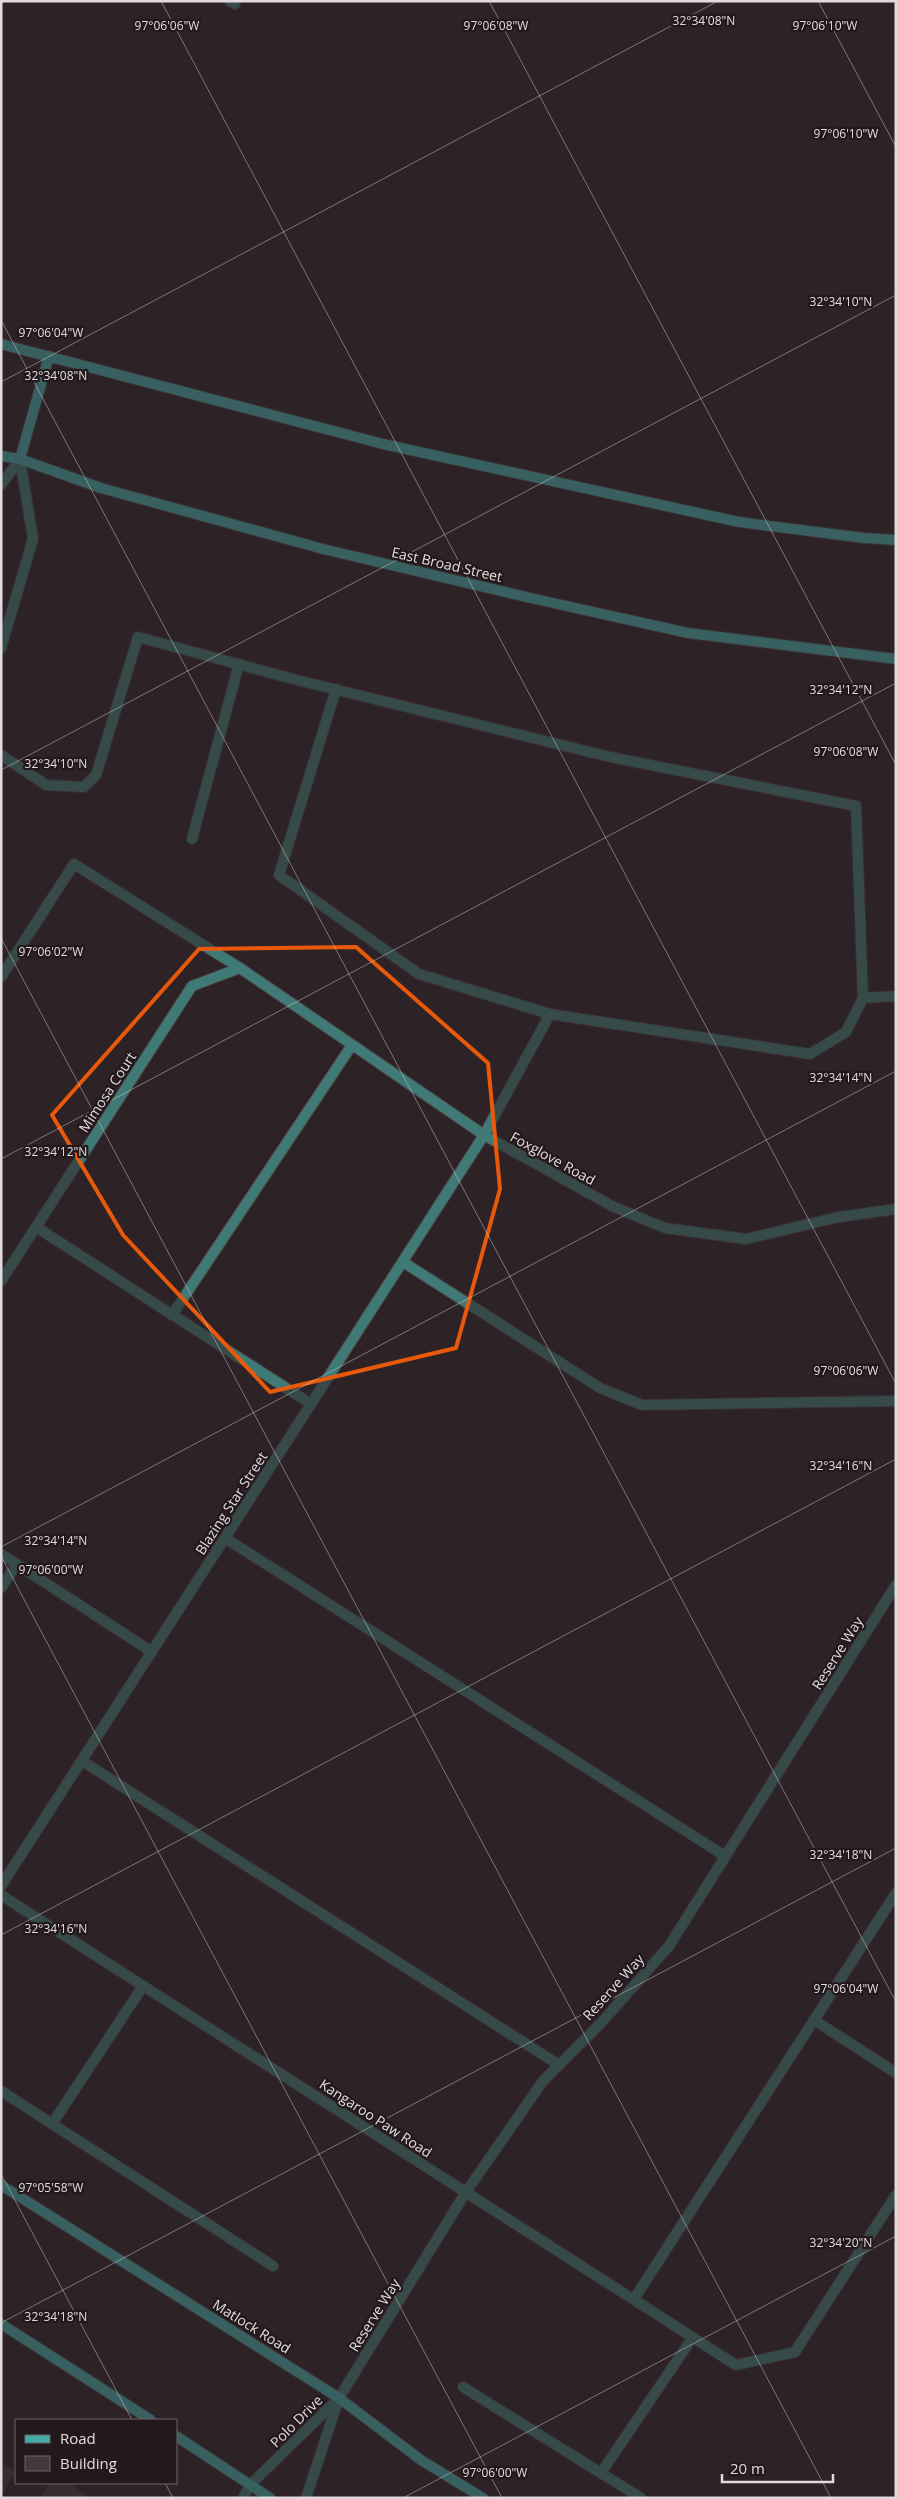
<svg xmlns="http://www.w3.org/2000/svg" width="897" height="2499" viewBox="0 0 897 2499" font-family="'Open Sans',sans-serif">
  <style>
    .building { fill: #44393c }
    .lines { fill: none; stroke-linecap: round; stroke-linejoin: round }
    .lane-casing { stroke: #4a4043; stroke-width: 12 }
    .street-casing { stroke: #4a4043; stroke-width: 12 }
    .secondary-casing { stroke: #4a4043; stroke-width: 12 }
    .lane { stroke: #407a77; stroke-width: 10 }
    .street { stroke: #407a77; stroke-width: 10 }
    .secondary { stroke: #46aaa6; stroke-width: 10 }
    .marked { fill: none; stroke: #e8590c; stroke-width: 4; stroke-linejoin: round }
    .ticks { fill: none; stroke: #e2dbdd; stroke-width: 1; stroke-opacity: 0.45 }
    .labels { text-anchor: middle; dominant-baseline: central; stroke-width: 4.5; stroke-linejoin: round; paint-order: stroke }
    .street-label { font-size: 14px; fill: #e2dbdd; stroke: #23191c }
    .ticks-label { font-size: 12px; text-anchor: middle; fill: #e2dbdd; stroke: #23191c; stroke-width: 4.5; stroke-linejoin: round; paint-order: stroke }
  </style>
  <rect width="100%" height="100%" fill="#2d2326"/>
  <g class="building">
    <path d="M1,2462L16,2472L1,2495Z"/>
    <path d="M50,2483H69L90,2498H39Z"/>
  </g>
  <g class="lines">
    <defs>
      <g id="lane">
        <path d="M230,1L235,4"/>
        <path d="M336,689L279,875L419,974L550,1014L810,1054L846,1032L863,998"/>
        <path d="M1,755L46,785L84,787L96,775L138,637L293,679L610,757L856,806L863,998L896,996"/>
        <path d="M192,839L239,664"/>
        <path d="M1,977L74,864L240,968"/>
        <path d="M484,1135L550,1014"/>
        <path d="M36,1227L311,1404"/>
        <path d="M403,1262L600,1388L642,1405L896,1401"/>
        <path d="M172,1315L352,1045"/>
        <path d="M225,1538L725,1856"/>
        <path d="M1,1554L152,1652"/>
        <path d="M1,1588L17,1564"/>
        <path d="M82,1761L559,2065"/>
        <path d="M814,2020L896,2073"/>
        <path d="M1,2091L273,2266"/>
        <path d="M52,2124L143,1986"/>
        <path d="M634,2299L896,1893"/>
        <path d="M463,2387L641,2498"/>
        <path d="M601,2473L693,2337"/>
      </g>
      <g id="street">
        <path d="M1,485L20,459"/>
        <path d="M1,648L33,539L20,459"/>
        <path d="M1,1281L192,986L240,968L484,1135L612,1206L665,1228L746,1239L839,1217L896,1209"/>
        <path d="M1,1886L484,1135"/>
        <path d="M1,1895L736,2365L795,2352L896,2195"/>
        <path d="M243,2498L251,2484L337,2400"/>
        <path d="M306,2498L339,2398L466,2192L543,2081L602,2022L669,1946L896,1585"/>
      </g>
      <g id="secondary">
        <path d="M1,344L383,444L739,522L864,538L896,540"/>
        <path d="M1,456L20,459L101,488L323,549L535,599L688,633L896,659"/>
        <path d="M20,459L49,356"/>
        <path d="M1,2185L339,2398L421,2460L483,2498"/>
        <path d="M1,2324L151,2420"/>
        <path d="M176,2436L270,2498"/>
      </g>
    </defs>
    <use href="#lane" class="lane-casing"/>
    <use href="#street" class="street-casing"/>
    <use href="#secondary" class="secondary-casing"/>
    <use href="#lane" class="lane"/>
    <use href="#street" class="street"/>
    <use href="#secondary" class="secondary"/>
  </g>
  <path d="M0 0H897V2499H0ZM356,947L488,1063L500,1189L456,1348L270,1392L123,1235L52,1115L199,949Z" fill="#2d2326" fill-opacity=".55" fill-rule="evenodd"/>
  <path class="marked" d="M356,947L488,1063L500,1189L456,1348L270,1392L123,1235L52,1115L199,949Z"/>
  <path class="ticks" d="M161,1L896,1384M489,1L896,765M818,1L896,147M1,320L896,2002M1,382L718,1M1,770L896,295M1,938L831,2498M1,1159L896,683M1,1547L896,1071M1,1556L502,2498M1,1935L896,1459M1,2174L132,2420M1,2323L896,1848M165,2483L173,2498M403,2498L896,2236"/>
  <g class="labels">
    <g class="street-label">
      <text transform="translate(447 564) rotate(13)">East Broad Street</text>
      <text transform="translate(107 1092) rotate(-57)">Mimosa Court</text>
      <text transform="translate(553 1158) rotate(29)">Foxglove Road</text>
      <text transform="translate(231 1503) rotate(-57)">Blazing Star Street</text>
      <text transform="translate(837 1653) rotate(-58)">Reserve Way</text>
      <text transform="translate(613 1987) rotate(-48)">Reserve Way</text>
      <text transform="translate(376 2118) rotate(33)">Kangaroo Paw Road</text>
      <text transform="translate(374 2315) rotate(-58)">Reserve Way</text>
      <text transform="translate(252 2326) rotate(32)">Matlock Road</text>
      <text transform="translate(296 2421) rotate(-45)">Polo Drive</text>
    </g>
  </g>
  <g class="ticks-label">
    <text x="704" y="25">32°34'08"N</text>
    <text x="167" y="30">97°06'06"W</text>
    <text x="496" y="30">97°06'08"W</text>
    <text x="825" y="30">97°06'10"W</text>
    <text x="846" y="138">97°06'10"W</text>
    <text x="841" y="306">32°34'10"N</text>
    <text x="51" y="337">97°06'04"W</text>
    <text x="56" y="380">32°34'08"N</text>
    <text x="841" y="694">32°34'12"N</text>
    <text x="846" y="756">97°06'08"W</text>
    <text x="56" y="768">32°34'10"N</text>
    <text x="51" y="956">97°06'02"W</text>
    <text x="841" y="1082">32°34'14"N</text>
    <text x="56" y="1156">32°34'12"N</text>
    <text x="846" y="1375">97°06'06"W</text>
    <text x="841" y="1470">32°34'16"N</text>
    <text x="56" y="1545">32°34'14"N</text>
    <text x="51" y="1574">97°06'00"W</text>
    <text x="841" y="1859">32°34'18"N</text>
    <text x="56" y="1933">32°34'16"N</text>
    <text x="846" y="1993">97°06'04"W</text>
    <text x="51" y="2192">97°05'58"W</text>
    <text x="841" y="2247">32°34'20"N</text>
    <text x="56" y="2321">32°34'18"N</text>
    <text x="495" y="2477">97°06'00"W</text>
  </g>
  <rect width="897" height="2499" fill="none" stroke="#e2dbdd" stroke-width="5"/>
  <rect x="15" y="2419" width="162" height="65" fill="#23191c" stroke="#6f6769"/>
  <rect x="25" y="2435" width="25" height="8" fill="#46aaa6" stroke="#6f6769"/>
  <text x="60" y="2444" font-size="15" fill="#e2dbdd">Road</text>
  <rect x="25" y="2456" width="25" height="15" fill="#44393c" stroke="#6f6769"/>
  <text x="60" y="2469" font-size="15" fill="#e2dbdd">Building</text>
  <path d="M722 2474v8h111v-8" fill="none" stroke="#e2dbdd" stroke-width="2.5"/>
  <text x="730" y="2474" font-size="15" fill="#e2dbdd" stroke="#23191c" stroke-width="4" paint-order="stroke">20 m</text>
</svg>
